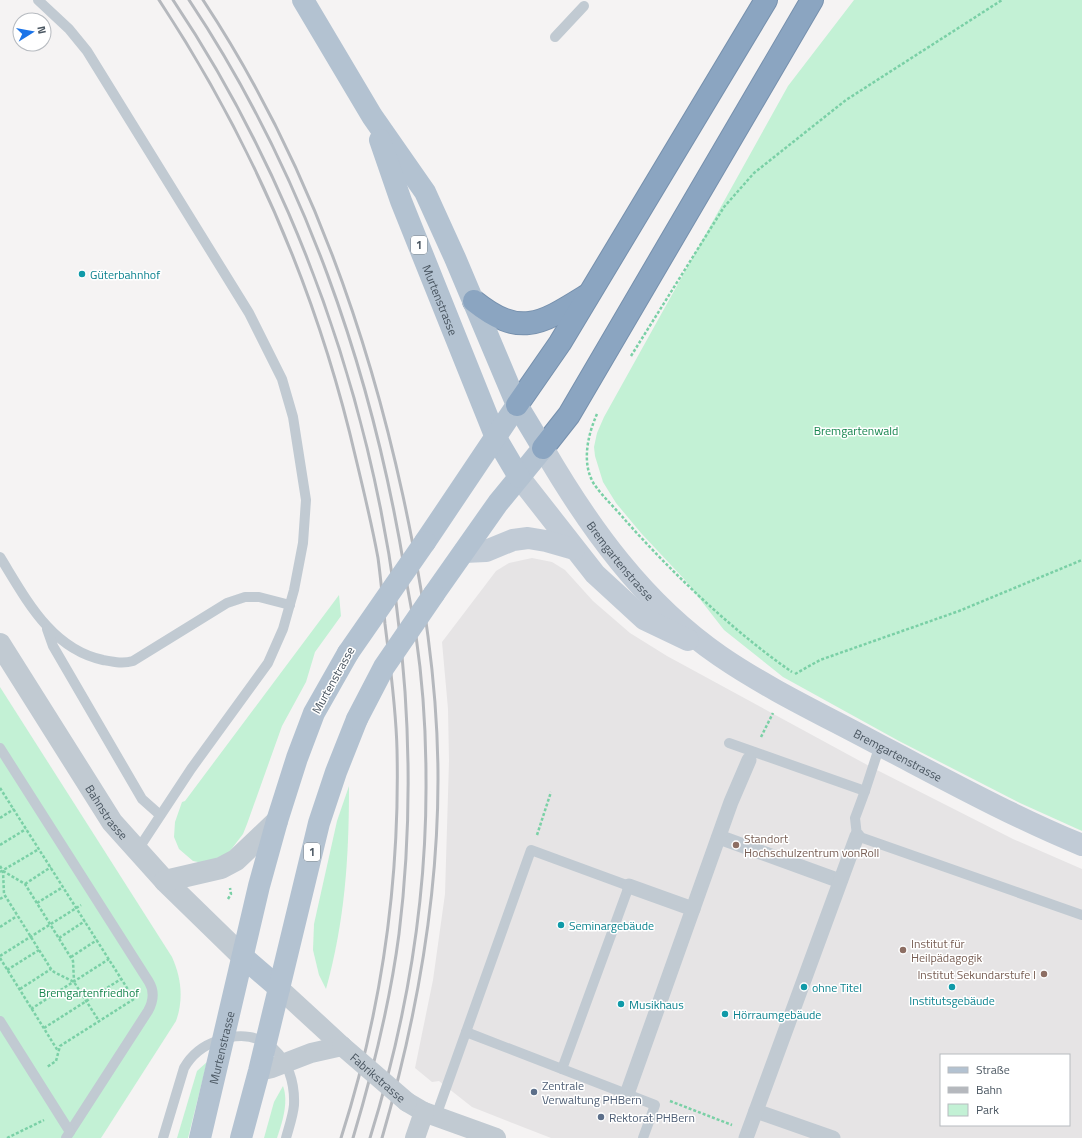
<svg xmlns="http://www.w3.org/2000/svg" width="1082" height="1138" viewBox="0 0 1082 1138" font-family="'Titillium Web',sans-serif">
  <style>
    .education { fill: #e6e4e5; fill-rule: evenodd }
    .green { fill: #c3f1d5 }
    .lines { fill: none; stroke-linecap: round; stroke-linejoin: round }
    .motorway-casing { stroke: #7690ad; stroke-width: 24 }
    .path { stroke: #7ad0a6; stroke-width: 2.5; stroke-dasharray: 3 2; stroke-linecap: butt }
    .service { stroke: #c1cad2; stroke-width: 10 }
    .pedestrian { stroke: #c1cad2; stroke-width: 15 }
    .minor { stroke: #c1cad2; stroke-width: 20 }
    .tertiary { stroke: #c1cad2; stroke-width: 22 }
    .secondary { stroke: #c1cbd6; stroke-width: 22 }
    .primary { stroke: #b3c2d1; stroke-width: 22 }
    .motorway { stroke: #8ba5c1; stroke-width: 22 }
    .rail { stroke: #b5b8bd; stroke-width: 3 }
    .minor-bridge { stroke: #c1cad2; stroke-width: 20 }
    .primary-bridge { stroke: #b3c2d1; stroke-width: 22 }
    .culture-dot { fill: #0f9aa8; stroke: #fff; stroke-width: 1.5 }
    .education-dot { fill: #8d6e63; stroke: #fff; stroke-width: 1.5 }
    .service-dot { fill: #5c6f8a; stroke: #fff; stroke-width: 1.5 }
    .labels { text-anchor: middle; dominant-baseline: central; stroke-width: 3; stroke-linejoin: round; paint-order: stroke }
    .shield { fill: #fff; stroke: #808990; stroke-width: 1 }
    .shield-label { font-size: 11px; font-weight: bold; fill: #4a5661 }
    .culture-label { font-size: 12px; fill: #0d838f; stroke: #fff; text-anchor: start }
    .street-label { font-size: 12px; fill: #4a5661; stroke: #fff }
    .park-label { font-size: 12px; fill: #17864f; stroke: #fff }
    .education-label { font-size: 12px; fill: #785e54; stroke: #fff; text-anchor: start }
    .service-label { font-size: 12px; fill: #4e5e75; stroke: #fff; text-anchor: start }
  </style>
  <rect width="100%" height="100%" fill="#f5f3f3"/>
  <path class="education" d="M532,558L552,562L565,570L593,601L630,633L667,656L871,767L1013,839L1082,869V1138H551L472,1107L439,1081L432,1082L415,1068L433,980L445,894L449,761L448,709L442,642L496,571L509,563ZM941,1055H1069V1125H941Z"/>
  <g class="green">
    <path d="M854,0H1082V831L1020,803L899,741L783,677L724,630L685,580L641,533L616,503L603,482L595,456L594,447L597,433L604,417L788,86Z"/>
    <path d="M339,595L341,616L315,652L306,682L282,726L247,824L243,834L230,851L222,857L203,863L193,861L179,849L174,837L175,822L182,802L185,801Z"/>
    <path d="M0,687L172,957C181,977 184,999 176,1021L101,1138H0Z"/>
    <path d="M349,786C349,858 345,920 326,989L319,975L313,950L314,924L337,821Z"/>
    <path d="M207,1062L188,1138H177L197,1071Z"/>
    <path d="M283,1086C289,1102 282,1123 277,1138H264L274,1102Z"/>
  </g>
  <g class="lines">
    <defs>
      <g id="motorway">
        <path d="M474,301C520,338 541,324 586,296"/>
        <path d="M517,405L560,343L766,0"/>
        <path d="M543,448L569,415L812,0"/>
      </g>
    </defs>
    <use href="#motorway" class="motorway-casing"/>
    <g class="path">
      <path d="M631,356L724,207L754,173L846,100L1002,0"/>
      <path d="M597,414C588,434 581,463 594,484C603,497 616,509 626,521C674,575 733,631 792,672"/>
      <path d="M795,674L820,660L959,611L1082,560"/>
      <path d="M761,737L773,713"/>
      <path d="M0,788L134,999L60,1046L56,1061L47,1067"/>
      <path d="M0,818L14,809"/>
      <path d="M537,835L551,792"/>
      <path d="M0,845L26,829"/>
      <path d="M0,866L3,871L4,894L51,969L54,972L74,982L99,1021"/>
      <path d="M3,871L25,884L73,961L74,981"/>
      <path d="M0,872L39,849"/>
      <path d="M25,884L51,867"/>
      <path d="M0,899L5,896"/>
      <path d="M228,899L231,894L230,888"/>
      <path d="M37,903L63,887"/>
      <path d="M0,927L17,916"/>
      <path d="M59,938L85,921"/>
      <path d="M0,956L81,905"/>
      <path d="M71,957L97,940"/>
      <path d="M0,958L58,1051"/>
      <path d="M7,970L39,950"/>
      <path d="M20,989L51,969"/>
      <path d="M31,1009L109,959"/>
      <path d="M44,1028L121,979"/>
      <path d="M670,1101L732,1125"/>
      <path d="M7,1138L44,1120"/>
    </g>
    <g class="service">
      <path d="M38,0L69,29L87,51L249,313L282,379L293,417L306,500L303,543L294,590L283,629L268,663L191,769L137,851"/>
      <path d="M555,37L584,6"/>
      <path d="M0,557C26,599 51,649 103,660C114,662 123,664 133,661L227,603L245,597H259L290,605"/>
      <path d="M47,629L53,646L142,799L160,815"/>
      <path d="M729,743L865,791L880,745"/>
      <path d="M0,748L149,982C155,992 153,1002 148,1011L66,1138"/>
      <path d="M865,791L855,818L857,836L1082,915"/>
      <path d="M0,1021L70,1132"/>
      <path d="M466,1032L655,1105L643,1138"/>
      <path d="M436,1116L531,850L629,886L562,1069"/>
      <path d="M163,1138L184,1068C192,1054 202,1046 217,1041C264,1023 296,1059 294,1105C293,1116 289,1127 286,1138"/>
    </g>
    <g class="pedestrian">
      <path d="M719,837L840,881"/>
      <path d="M629,886L693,909"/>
      <path d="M627,1094L731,802L749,760"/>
      <path d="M756,1111L833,1138"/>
      <path d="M746,1138L857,836"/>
    </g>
    <g class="minor">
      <path d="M279,988L342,1046"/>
      <path d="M259,1071L272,1068L311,1053L342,1046"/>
      <path d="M407,1102L424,1112L496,1138"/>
      <path d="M415,1138L424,1112"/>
    </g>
    <g class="tertiary">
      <path id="s1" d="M0,644L112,822L165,881L243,957"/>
      <path d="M165,881L221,868L236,860L277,821"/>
    </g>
    <g class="secondary">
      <path id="s2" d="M543,448C589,527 643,603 720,656C771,691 830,718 885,748C950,782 1014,817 1082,845"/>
      <path d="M519,477L595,574L644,619L688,640"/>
      <path d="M464,552L486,551L513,540L528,538L546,541L574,549"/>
    </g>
    <g class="primary">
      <path d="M303,0L372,116L425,192L455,258L517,405L543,448L498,503L434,594"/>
      <path id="s3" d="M380,140L401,201L496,438L519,477"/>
      <path d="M425,542L517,405"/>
      <path d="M243,957L279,988"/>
      <path id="s4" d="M200,1138L259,886L277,821L297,758L314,713L348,653"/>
      <path d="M241,1138L259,1071L319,823L336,772L357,719"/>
    </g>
    <use href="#motorway" class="motorway"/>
    <g class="rail">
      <path d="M159,0C252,141 318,294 356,459C364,492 372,525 378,558C381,580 383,602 385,624C390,665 396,707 397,749C400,880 381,1013 341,1138"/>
      <path d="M173,0C350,264 438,618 399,934C390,1003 373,1071 353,1138"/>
      <path d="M189,0C303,171 372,370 405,572C408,593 413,615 416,636C423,684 426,731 426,779C427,901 406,1022 370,1138"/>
      <path d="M203,0C302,150 365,321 403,496C423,589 438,683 438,779C438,902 416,1021 382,1138"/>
    </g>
    <path class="minor-bridge" id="s5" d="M342,1046L407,1102"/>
    <g class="primary-bridge">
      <path d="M348,653L425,542"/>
      <path d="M357,719L384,667L434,594"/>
    </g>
  </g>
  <g class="culture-dot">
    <circle cx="82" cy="274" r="4"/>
    <circle cx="561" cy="925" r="4"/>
    <circle cx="804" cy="987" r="4"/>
    <circle cx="952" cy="987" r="4"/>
    <circle cx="621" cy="1004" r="4"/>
    <circle cx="725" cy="1014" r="4"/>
  </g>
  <g class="education-dot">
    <circle cx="736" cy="845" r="4"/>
    <circle cx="903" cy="950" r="4"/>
    <circle cx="1044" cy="974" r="4"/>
  </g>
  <g class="service-dot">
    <circle cx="534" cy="1092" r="4"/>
    <circle cx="601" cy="1117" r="4"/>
  </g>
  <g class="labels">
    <g class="shield">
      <rect x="411" y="236" width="16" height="18" rx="3"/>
      <rect x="304" y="843" width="16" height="18" rx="3"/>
    </g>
    <g class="shield-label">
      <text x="419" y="245">1</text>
      <text x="312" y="852">1</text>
    </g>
    <g class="culture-label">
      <text x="90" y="274">Güterbahnhof</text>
      <text x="569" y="925">Seminargebäude</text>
      <text x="812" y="987">ohne Titel</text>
      <text x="952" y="1000" text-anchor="middle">Institutsgebäude</text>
      <text x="629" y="1004">Musikhaus</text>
      <text x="733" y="1014">Hörraumgebäude</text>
    </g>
    <g class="street-label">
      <text stroke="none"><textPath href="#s3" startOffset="171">Murtenstrasse</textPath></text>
      <text stroke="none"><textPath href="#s2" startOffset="137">Bremgartenstrasse</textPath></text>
      <text transform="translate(333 680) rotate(-61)">Murtenstrasse</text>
      <text stroke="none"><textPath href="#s2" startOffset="479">Bremgartenstrasse</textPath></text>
      <text stroke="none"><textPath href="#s1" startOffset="199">Bahnstrasse</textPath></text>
      <text stroke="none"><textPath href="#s4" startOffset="93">Murtenstrasse</textPath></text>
      <text stroke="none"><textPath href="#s5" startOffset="48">Fabrikstrasse</textPath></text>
    </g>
    <g class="park-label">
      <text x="856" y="430">Bremgartenwald</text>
      <text x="89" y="992">Bremgartenfriedhof</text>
    </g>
    <g class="education-label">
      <text x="744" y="838">Standort<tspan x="744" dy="14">Hochschulzentrum vonRoll</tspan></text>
      <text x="911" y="943">Institut für<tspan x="911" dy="14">Heilpädagogik</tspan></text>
      <text x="1036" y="974" text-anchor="end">Institut Sekundarstufe I</text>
    </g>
    <g class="service-label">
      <text x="542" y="1085">Zentrale<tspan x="542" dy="14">Verwaltung PHBern</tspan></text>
      <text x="609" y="1117">Rektorat PHBern</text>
    </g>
  </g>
  <rect x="940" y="1054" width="130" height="72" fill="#ffffff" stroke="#b7bbc0"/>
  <rect x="948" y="1067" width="20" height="6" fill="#b3c2d1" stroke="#b7bbc0"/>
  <text x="976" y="1074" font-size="12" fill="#4a5661">Straße</text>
  <rect x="948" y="1087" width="20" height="6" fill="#b5b8bd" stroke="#b7bbc0"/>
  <text x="976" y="1094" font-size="12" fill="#4a5661">Bahn</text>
  <rect x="948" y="1104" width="20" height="12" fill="#c3f1d5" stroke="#b7bbc0"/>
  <text x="976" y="1114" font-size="12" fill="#4a5661">Park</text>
  <g transform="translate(32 32) rotate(79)"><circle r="19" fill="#ffffff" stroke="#b7bbc0"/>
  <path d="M0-3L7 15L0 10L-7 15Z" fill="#1a73e8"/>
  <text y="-6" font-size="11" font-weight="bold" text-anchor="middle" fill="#4a5661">N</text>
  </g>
</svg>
